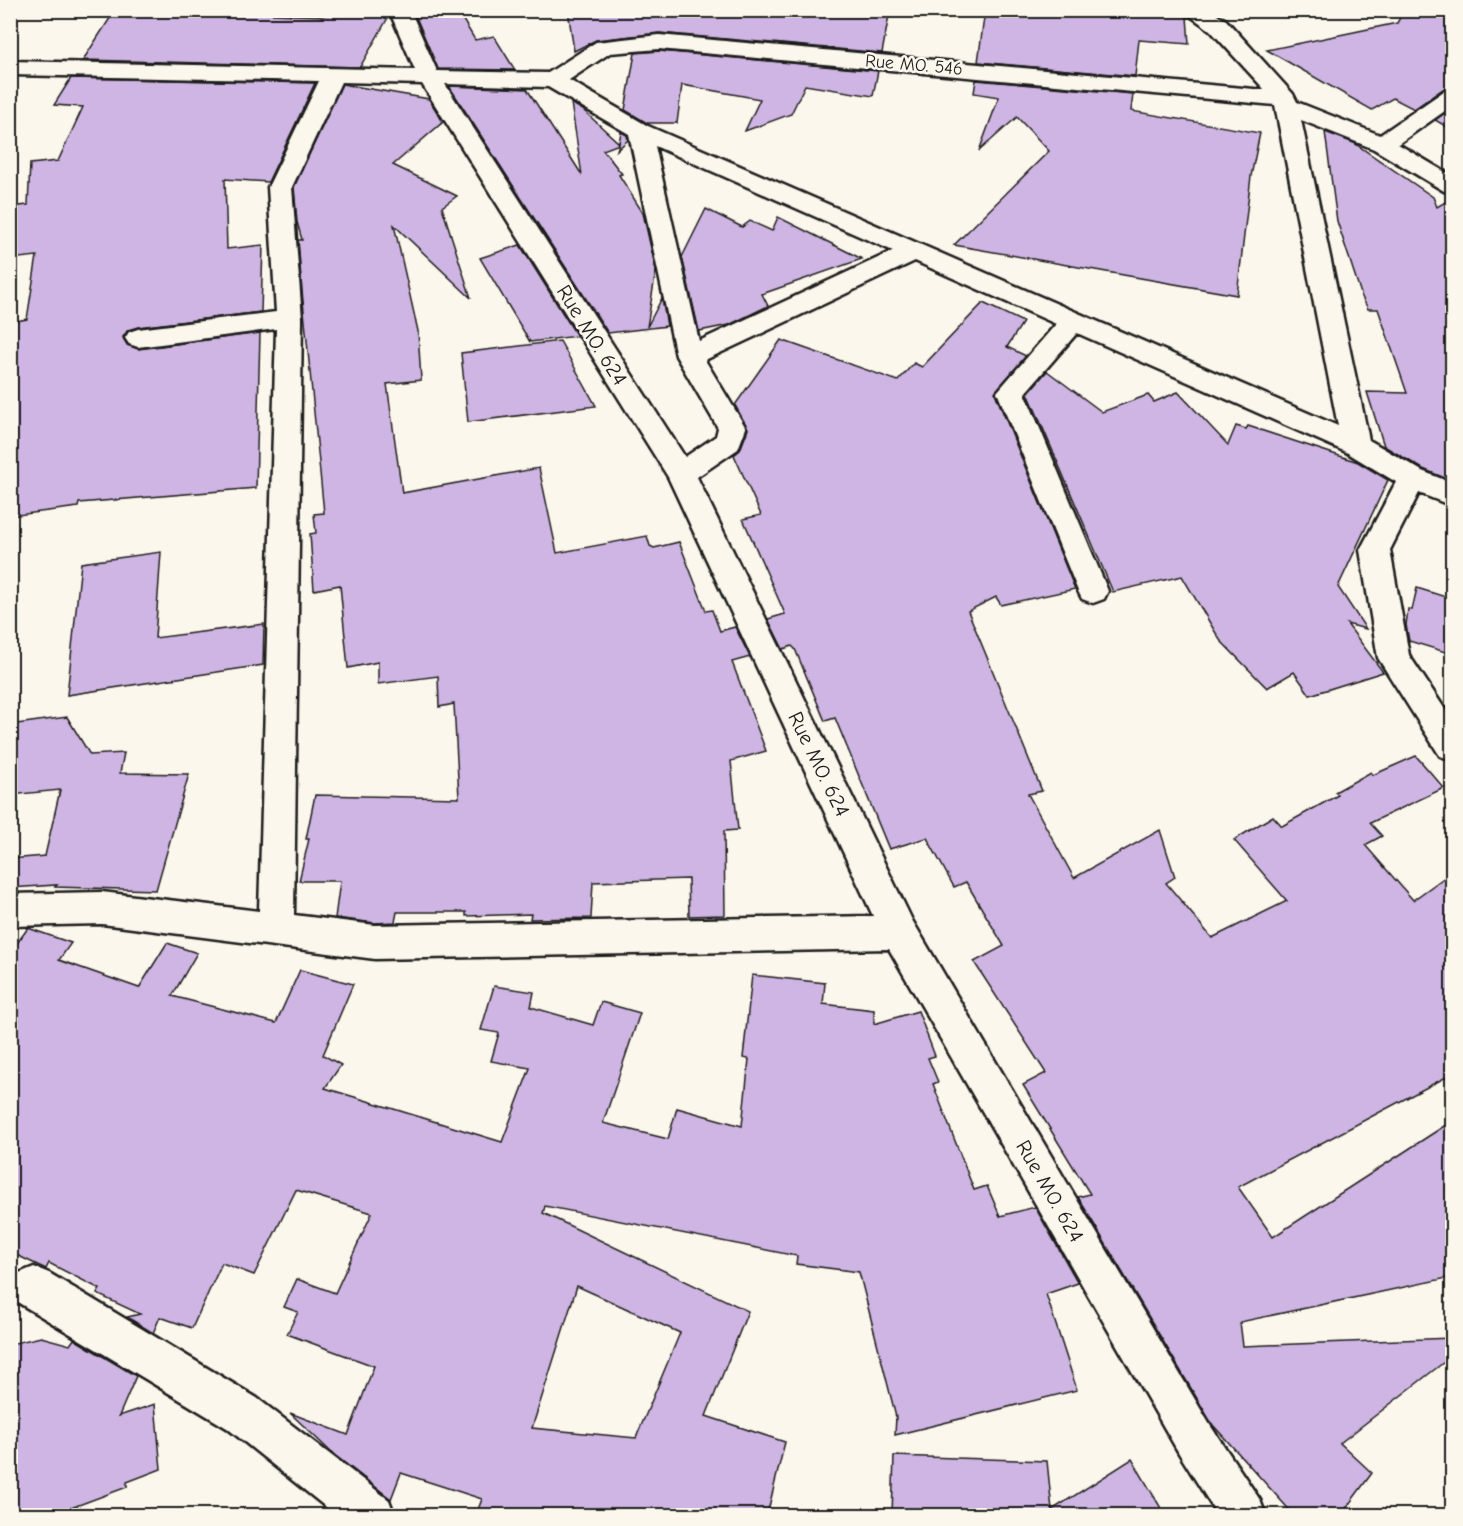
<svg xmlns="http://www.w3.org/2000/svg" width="1463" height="1526" viewBox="0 0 1463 1526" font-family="'Comic Neue',sans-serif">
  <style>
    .building { fill: #cfb5e3; stroke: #1c1c1c; stroke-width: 1.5; fill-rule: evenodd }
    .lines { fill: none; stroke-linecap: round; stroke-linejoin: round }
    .minor-casing { stroke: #1c1c1c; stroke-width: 5 }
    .minor { fill: #fbf7ec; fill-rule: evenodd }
    .labels { text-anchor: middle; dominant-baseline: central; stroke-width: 5; stroke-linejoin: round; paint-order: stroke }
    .far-street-label { font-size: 18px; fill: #1c1c1c; stroke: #fbf7ec }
    .street-label { font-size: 21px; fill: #1c1c1c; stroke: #fbf7ec }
  </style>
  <rect width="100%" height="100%" fill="#fbf7ec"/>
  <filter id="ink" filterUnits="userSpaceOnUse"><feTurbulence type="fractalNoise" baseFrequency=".0167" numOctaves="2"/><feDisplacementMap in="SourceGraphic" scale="12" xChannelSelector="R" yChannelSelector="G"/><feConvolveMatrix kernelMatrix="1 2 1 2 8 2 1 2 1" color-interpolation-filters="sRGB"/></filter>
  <g filter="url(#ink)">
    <g class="building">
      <path d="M134,10H274L273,14L321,16L354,10H387L389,16L360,67L83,60L112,15L130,16Z"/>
      <path d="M413,10H457L475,40L494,36L515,70L438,69Z"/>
      <path d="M568,10H890L882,53L659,33L596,40L574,51Z"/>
      <path d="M985,10H1180L1187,17L1189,44L1139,40L1135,76L978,62Z"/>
      <path d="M1404,10H1452V87L1443,89L1414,109L1393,98L1372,110L1267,50L1397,23Z"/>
      <path d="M659,51L878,71L873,96L805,85L791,114L745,131L760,99L682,85L677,123H647L625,110L635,53Z"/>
      <path d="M71,78L315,83L268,182L225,179L227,249L263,245L261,312L138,327L128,330L123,337L127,345L138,349L260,333L256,488L79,503L78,507L10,516V322L27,319L37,256L10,259V207L28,205L30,164L58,161L83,107L54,105Z"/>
      <path d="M976,80L1133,94L1131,111L1260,133L1251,176L1237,295L954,245L1049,151L1017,117L979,151L999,97L974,93Z"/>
      <path d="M342,84L429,99L443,122L393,165L457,196L442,207L471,298L394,225L418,331L421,380L387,384L402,493L539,468L557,553L647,536L650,546L654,548L679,542L706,611L712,610L720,631L735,627L750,657L732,662L766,751L731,761L738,830L724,831L725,915L689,916L688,879L593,882L591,918L530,919L531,914L466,916V912H397L395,922L375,923L335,918L340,881H299L309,839H306L315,795L459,798L454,704L439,707L438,676L378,684V662L348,668L340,585L314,590L310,534L316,533L314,514L324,513L302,291L298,240H302L297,222L294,187Z"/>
      <path d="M449,86L527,89L582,175L571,103L583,110L619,143L621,132L627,135L628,140L617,150L619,144L603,150L622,174L619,175L643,213L656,270L647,327L662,298L667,326L608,333Z"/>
      <path d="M1452,108V130L1435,120Z"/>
      <path d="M1325,132L1354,143L1433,197L1437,207L1452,198V481L1423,469L1384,446L1367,392L1407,393L1378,309H1368L1362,297L1337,221Z"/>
      <path d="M706,209L742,227L750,221L772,231L778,217L862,259L762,294L768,306L729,325L699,331L682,257Z"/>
      <path d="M520,245L577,336L530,342L480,258Z"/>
      <path d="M983,303L1023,322L1007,347L1026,356L995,393L1075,589L1001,605L996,597L968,611L1042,791L1028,794L1074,878L1160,830L1175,877L1166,883L1212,938L1287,901L1234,840L1273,816L1282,826L1338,795L1335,792L1371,772L1373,775L1416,756L1444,788L1370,823L1382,836L1365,845L1413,900L1452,872V1074L1238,1187L1273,1237L1452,1121V1277L1240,1322L1243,1346L1452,1338V1356L1340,1443L1372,1473L1341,1515H1294L1212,1424L1078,1197L1090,1194L1023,1085L1046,1073L974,962L1004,946L966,882L954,887L927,838L889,849L835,718L825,721L795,649L792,646L783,649L768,619L785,614L743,519L761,515L734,455L740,450L748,429L735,405L781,340L898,381L914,363L922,367Z"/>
      <path d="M560,341L596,406L468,422L461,353Z"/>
      <path d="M1047,371L1102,412L1148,395L1154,402L1178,392L1228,445L1236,426L1246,429L1248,426L1358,462L1388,480L1338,587L1366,629L1347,624L1383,672L1310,695L1294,672L1267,688L1220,640L1182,576L1113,592L1028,393Z"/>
      <path d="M161,552L155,638L264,624L263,665L67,695L81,563Z"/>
      <path d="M1417,588L1452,599V654L1409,641L1406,625L1408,609L1412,610Z"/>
      <path d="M67,717L90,755L124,753L120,773L189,774L156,890L55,887L57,885L10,888V859L45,856L60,790L10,795V725Z"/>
      <path d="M28,928L71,943L59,960L139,988L167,943L197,953L172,996L276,1023L300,970L353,984L323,1055L341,1065L325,1088L502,1142L530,1068L491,1061L499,1033L481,1030L494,986L534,992L531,1007L593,1025L601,1002L640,1013L603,1123L668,1139L677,1108L742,1126L749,1059L743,1058L752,975L825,983L823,1004L874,1010V1024L918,1011L935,1056L928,1058L938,1082L933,1084L974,1190L987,1186L1000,1216L1035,1207L1078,1283L1046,1294L1077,1390L895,1435L896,1417L859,1272L796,1264L797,1256L545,1206L543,1213L748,1311L706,1416L785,1442L767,1515H476L482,1499L401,1473L391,1499L332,1453L290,1413L348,1435L374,1366L287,1334L298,1312L284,1307L297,1279L335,1293L372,1213L296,1190L254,1275L222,1263L192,1328L160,1317L153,1333L127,1317L140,1314L97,1294L100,1289L49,1263L46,1269L10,1252V953ZM577,1286L680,1333L636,1438L532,1428Z"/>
      <path d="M41,1337L70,1345L74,1339L136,1376L119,1416L155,1404L161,1469L127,1482V1487L52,1515H10V1344Z"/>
      <path d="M894,1456L1047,1461L1052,1510L1132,1459L1165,1515H892Z"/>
    </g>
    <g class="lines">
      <defs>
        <g id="minor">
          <path d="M389,10H410L437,71L548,73L596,42L659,35L1265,90L1210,30L1182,10H1208L1226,20L1293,94L1297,102L1380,135L1444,91L1452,89V106L1398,144L1452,176V193L1444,191L1374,149L1301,120L1369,440L1422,471L1452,483V506L1419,493L1390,550L1409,655L1452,720V760L1440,756L1378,658L1360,550L1396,482L1346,452L1077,333L1025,393L1108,591L1104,599L1093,603L1082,599L1078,591L997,392L1056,324L915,261L705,360L746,428L738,449L697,477L912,920L1210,1425L1260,1500L1266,1516H1218L1180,1455L889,949L375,959L102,924L10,926V894L102,892L259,911L276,329L138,347L129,344L125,338L129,332L138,329L276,312L268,187L319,81L10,75V61L415,70ZM659,49L1275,105L1338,426L648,126L569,80L610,53ZM341,82L422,84L668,477L873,916L375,925L294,915L302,319L292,187ZM445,84L548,87L629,134L676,356L718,428L716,436L685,457ZM655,146L893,251L699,341Z"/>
          <path d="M34,1267L49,1273L257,1398L389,1500L395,1516H337L227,1428L19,1303L13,1288L19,1273Z"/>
        </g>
      </defs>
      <use href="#minor" class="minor-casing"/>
      <use href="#minor" class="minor"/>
    </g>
  </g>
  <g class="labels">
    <g class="far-street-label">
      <text transform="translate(914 65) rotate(5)">Rue MO. 546</text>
    </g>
    <g class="street-label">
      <text transform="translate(592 335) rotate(58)">Rue MO. 624</text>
      <text transform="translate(819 764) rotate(64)">Rue MO. 624</text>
      <text transform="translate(1050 1191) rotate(60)">Rue MO. 624</text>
    </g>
  </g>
  <rect width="1463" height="1526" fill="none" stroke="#fbf7ec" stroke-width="36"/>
  <rect x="18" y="18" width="1427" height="1490" fill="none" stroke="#1c1c1c" stroke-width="2" filter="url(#ink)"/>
</svg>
